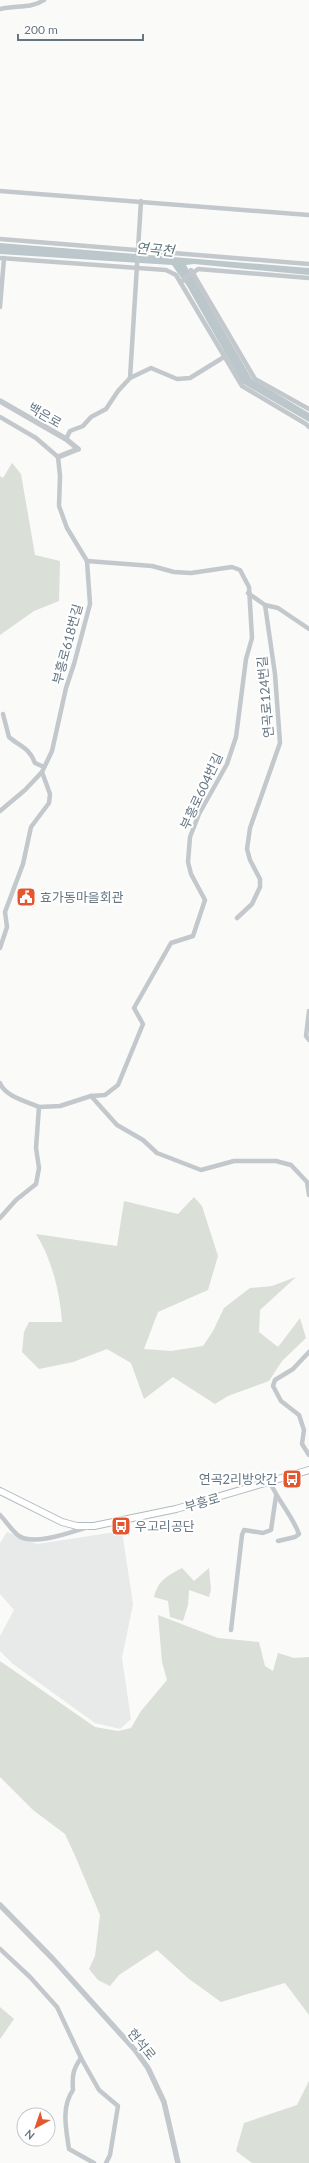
<svg xmlns="http://www.w3.org/2000/svg" width="309" height="2163" viewBox="0 0 309 2163" font-family="Lato,'Noto Sans KR',sans-serif">
  <style>
    .built { fill: #e8e9e9 }
    .green { fill: #dadfd7 }
    .water { fill: #bbc7cb }
    .lines { fill: none; stroke-linecap: round; stroke-linejoin: round }
    .secondary-casing { stroke: #b3babf; stroke-width: 8 }
    .minor { stroke: #c3c8cc; stroke-width: 4.5 }
    .tertiary { stroke: #c3c8cc; stroke-width: 5.5 }
    .secondary { stroke: #fff; stroke-width: 6 }
    .labels { text-anchor: middle; dominant-baseline: central; stroke-width: 4; stroke-linejoin: round; paint-order: stroke }
    .street-label { font-size: 13px; fill: #657683; stroke: #fff }
    .poi-label { font-size: 13px; fill: #657683; stroke: #fff; text-anchor: start }
    .water-label { font-size: 14px; font-style: italic; fill: #60757c; stroke: #fff }
  </style>
  <rect width="100%" height="100%" fill="#fafaf8"/>
  <path class="built" d="M122,1531L133,1604L122,1658L131,1719L120,1729L95,1723L13,1664L0,1651V1636L14,1610L0,1594V1543L7,1532L37,1544Z"/>
  <g class="green">
    <path d="M12,463L21,474L35,555L60,561L59,601L34,611L0,635V476L3,478Z"/>
    <path d="M194,1197L202,1206L218,1256L208,1290L158,1312L144,1349L171,1351L203,1346L213,1331L224,1308L250,1288L272,1286L296,1277L260,1310L259,1332L278,1347L300,1318L306,1338L282,1361L269,1381L228,1396L215,1404L173,1377L144,1399L131,1363L107,1349L73,1362L39,1369L22,1352L24,1332L29,1322H62C60,1293 52,1259 36,1234L117,1246L124,1201L178,1214Z"/>
    <path d="M182,1568L194,1581L209,1568L211,1590L209,1597L189,1590L188,1605L183,1621L170,1617L168,1601L154,1597C159,1579 166,1577 182,1568Z"/>
    <path d="M158,1615L218,1638L259,1642L265,1666L273,1671L278,1653L294,1658L309,1657V2015L285,1983L221,2002L189,1979L157,1950L119,1975L110,1986L98,1980L89,1969L95,1956L100,1915L76,1858L65,1834L33,1810L0,1777V1661L95,1727L118,1731L131,1728L141,1711L167,1680L162,1662Z"/>
    <path d="M0,2007L14,2019L0,2039Z"/>
    <path d="M309,2081V2163H252L236,2151L244,2123L297,2105Z"/>
  </g>
  <path class="water" d="M0,243L309,268V275L194,264L186,265L252,379L309,413V422L242,383L187,286L172,265L0,254Z"/>
  <g class="lines">
    <defs>
      <path id="secondary" d="M0,1491L62,1522L77,1526H94L176,1509L309,1470"/>
    </defs>
    <use href="#secondary" class="secondary-casing"/>
    <g class="minor">
      <path d="M0,9C15,5 31,9 44,0"/>
      <path d="M0,191L309,215"/>
      <path d="M0,239L309,264"/>
      <path d="M0,258L138,268L166,270L176,275L242,386L306,424L309,427"/>
      <path d="M191,270L255,379L309,409"/>
      <path d="M181,282L198,269L309,278"/>
      <path d="M0,307L4,258"/>
      <path d="M130,378L141,201"/>
      <path d="M0,417L36,438L58,457L60,476L59,506L67,528L87,561L90,604L74,664L66,688L52,751L42,772L25,790L0,811"/>
      <path d="M66,439L70,431L83,426L91,417L106,409L118,391L130,378L151,368L177,379L190,378L224,357"/>
      <path d="M248,593L265,605L278,608L309,629"/>
      <path d="M3,714L9,737C19,746 30,748 35,763L44,767"/>
      <path d="M237,918L252,904L260,887V879L250,860L247,849L250,828L280,743L275,674L265,605"/>
      <path d="M0,948L7,927L5,912L23,864L31,827L49,803L50,794L42,772"/>
      <path d="M309,1011L306,1036L309,1040"/>
      <path d="M0,1083C4,1096 28,1102 39,1107"/>
      <path d="M91,1096L117,1125L143,1140L157,1153L201,1170L234,1161H276L291,1165L307,1182L309,1195"/>
      <path d="M0,1218L16,1200L36,1184L39,1168L36,1148L39,1107L60,1106L91,1096L105,1095L118,1085L143,1024L134,1008L171,943L193,936L205,900L191,874L188,862L190,837L199,814L227,764L236,737L246,659L252,638L249,587L240,570L232,567L191,573L174,572L152,566L87,561"/>
      <path d="M309,1352L293,1369L275,1380L273,1386L281,1401L299,1415L304,1430L302,1444L309,1455"/>
      <path d="M270,1482C278,1501 292,1515 299,1534L295,1537L278,1541"/>
      <path d="M0,1515C6,1521 12,1531 19,1536C35,1546 71,1532 88,1527"/>
      <path d="M231,1630L242,1535L244,1530L263,1533L271,1530L276,1496"/>
      <path d="M0,1949L30,1977L57,2007L81,2058L99,2090L118,2106L110,2155L106,2163"/>
      <path d="M81,2058C73,2069 72,2076 73,2090C61,2107 66,2129 69,2149L94,2163"/>
    </g>
    <g class="tertiary">
      <path d="M0,401L66,439L78,449"/>
      <path d="M58,457L78,449"/>
      <path d="M0,1905L53,1959L135,2050L148,2068L164,2102L178,2163"/>
    </g>
    <use href="#secondary" class="secondary"/>
  </g>
  <defs>
    <symbol id="civic-square" viewBox="-11 -11 22 22"><rect x="-9" y="-9" width="18" height="18" rx="4" fill="#e4572e" stroke="#fff"/><path d="M-.6-6.5H3V-4.5H.6V-3L4-1V1h2V6H-6V1h2V-1L-.6-3ZM-1.2 2.5V6h2.4V2.5Z" fill="#fff"/></symbol>
    <symbol id="bus-square" viewBox="-11 -11 22 22"><rect x="-9" y="-9" width="18" height="18" rx="4" fill="#e4572e" stroke="#fff"/><path d="M-5-6H5V4H4V6H2V4H-2V6H-4V4H-5ZM-3.5-4V0h7V-4ZM-3.5 1.2v1.5H-2V1.2ZM2 1.2v1.5H3.5V1.2Z" fill="#fff"/></symbol>
  </defs>
  <g fill-rule="evenodd">
    <use href="#civic-square" x="15" y="886" width="22" height="22"/>
    <use href="#bus-square" x="281" y="1468" width="22" height="22"/>
    <use href="#bus-square" x="110" y="1515" width="22" height="22"/>
  </g>
  <g class="labels">
    <g class="street-label">
      <text transform="translate(45 415) rotate(30)">백은로</text>
      <text transform="translate(67 644) rotate(-75)">부흥로618번길</text>
      <text transform="translate(265 697) rotate(-95)">연곡로124번길</text>
      <text transform="translate(201 791) rotate(-65)">부흥로604번길</text>
      <text transform="translate(202 1502) rotate(-16)">부흥로</text>
      <text transform="translate(142 2044) rotate(51)">현석로</text>
    </g>
    <g class="poi-label">
      <text x="40" y="897">효가동마을회관</text>
      <text x="278" y="1479" text-anchor="end">연곡2리방앗간</text>
      <text x="135" y="1526">우고리공단</text>
    </g>
    <g class="water-label">
      <text transform="translate(155 249) rotate(5)">연곡천</text>
    </g>
  </g>
  <g transform="translate(36 2127) rotate(220)"><circle r="19" fill="#ffffff" stroke="#c1c8cd"/>
  <path d="M0-3L7 15L0 10L-7 15Z" fill="#e4572e"/>
  <text y="-6" font-size="11" font-weight="bold" text-anchor="middle" fill="#657683">N</text>
  </g>
  <path d="M18 34v6h125v-6" fill="none" stroke="#657683" stroke-width="2"/>
  <text x="24" y="34" font-size="12" fill="#657683" stroke="#ffffff" stroke-width="3" paint-order="stroke">200 m</text>
</svg>
